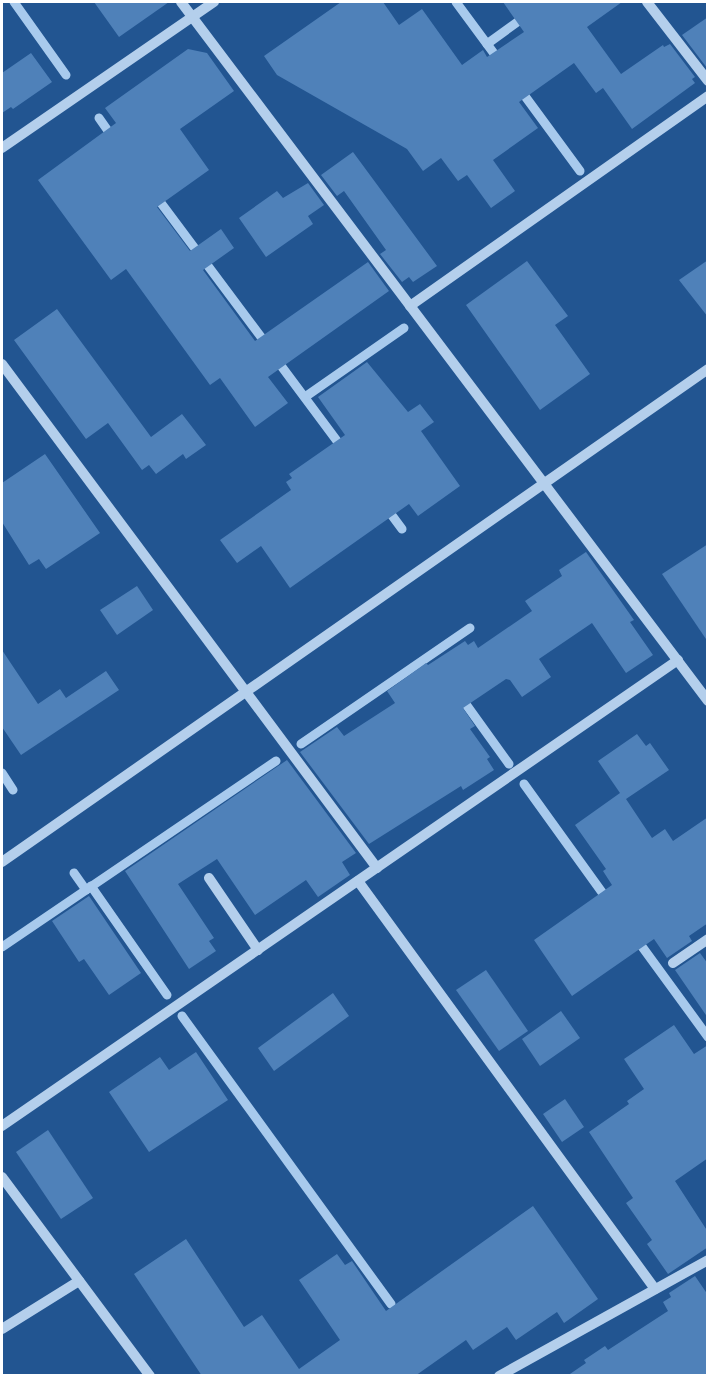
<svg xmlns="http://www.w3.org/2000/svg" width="709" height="1377" viewBox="0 0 709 1377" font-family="Karla,sans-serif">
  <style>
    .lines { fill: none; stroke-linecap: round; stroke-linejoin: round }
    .stream { stroke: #a8caed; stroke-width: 9 }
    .building { fill: #4f81b9 }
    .minor { stroke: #b4cfec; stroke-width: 10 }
  </style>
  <rect width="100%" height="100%" fill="#225591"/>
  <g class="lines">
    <g class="stream">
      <path d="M14,2L66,75"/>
      <path d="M456,2L501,63"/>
      <path d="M487,44L545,2"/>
      <path d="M519,88L580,171"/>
      <path d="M99,118L113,138"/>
      <path d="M155,195L267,345"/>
      <path d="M276,359L343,449"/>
      <path d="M305,397L404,328"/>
      <path d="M385,506L402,529"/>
      <path d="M460,696L509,764"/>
      <path d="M301,744L470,628"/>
      <path d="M2,773L13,790"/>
      <path d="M524,784L609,902"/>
      <path d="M74,873L86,890"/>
      <path d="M91,886L167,995"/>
      <path d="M635,937L708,1037"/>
      <path d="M2,947L276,761"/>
      <path d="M182,1016L391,1304"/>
    </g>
  </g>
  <g class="building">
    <path d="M94,2H169L119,37Z"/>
    <path d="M341,2H383L399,25L422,9L462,65L483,50L487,57L524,32L503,2H622L587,27L621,74L663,45L664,47L670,44L695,77L692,79L695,83L632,129L603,88L596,93L574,63L519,102L538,128L493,160L515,191L491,208L467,175L458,181L441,158L423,171L407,149L277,75L264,56Z"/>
    <path d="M708,17V68H707L682,35Z"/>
    <path d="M188,49L207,53L234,91L180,129L209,170L157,207L190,251L221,229L234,248L203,270L255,341L368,262L389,291L268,377L288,403L255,427L220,378L210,385L126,269L111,280L38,180L116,123L105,108Z"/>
    <path d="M31,53L52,82L13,109L11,107L2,113V73Z"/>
    <path d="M353,152L437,266L413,282L409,277L402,282L380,254L386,250L344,191L337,196L321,175Z"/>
    <path d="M308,183L324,205L308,216L313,224L266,257L239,218L277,191L283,198Z"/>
    <path d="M708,260V317L679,280Z"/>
    <path d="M527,261L568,316L555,325L590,374L540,410L466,305Z"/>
    <path d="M57,309L151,437L182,414L206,445L186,459L183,454L156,474L149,465L142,470L108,423L86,439L14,340Z"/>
    <path d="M367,362L408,412L420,404L434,422L421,431L460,486L418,516L409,504L290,588L261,546L237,563L220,540L291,490L286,482L292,478L289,474L345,435L318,397Z"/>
    <path d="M45,454L100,533L46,569L39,559L29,565L2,522V483Z"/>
    <path d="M708,544V642L662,574Z"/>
    <path d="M586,552L634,620L630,622L653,655L626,673L592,623L539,659L551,677L522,697L510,680L506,679L463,708L475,726L470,729L490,757L487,759L494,770L463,790L461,786L369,844L300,752L337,727L344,736L395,703L387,691L426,663L428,665L465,641L468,645L474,641L478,648L532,611L525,601L562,576L559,570Z"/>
    <path d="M137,586L153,610L117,635L100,610Z"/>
    <path d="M2,650L38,704L60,689L66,698L106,671L119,690L21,755L2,727Z"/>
    <path d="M637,734L646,746L650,743L669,770L626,799L652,838L665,829L673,841L708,817V923L689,936L692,941L667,958L654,939L572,996L534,940L612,885L603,871L606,869L575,825L620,793L598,761Z"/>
    <path d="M287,760L356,853L342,862L350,875L318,897L306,880L255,915L217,859L178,884L214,938L209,941L216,951L189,969L125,871Z"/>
    <path d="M89,896L141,973L109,995L84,959L79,962L52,921Z"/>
    <path d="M700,953L708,964V1018L675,970Z"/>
    <path d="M486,970L528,1031L499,1051L456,990Z"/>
    <path d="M333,993L349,1016L274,1071L258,1048Z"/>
    <path d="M561,1011L580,1038L540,1066L522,1039Z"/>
    <path d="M674,1025L694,1054L708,1045V1158L675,1181L708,1232V1247L668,1274L647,1244L652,1240L626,1203L633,1198L589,1132L629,1104L627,1101L644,1089L624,1059Z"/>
    <path d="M196,1052L228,1100L149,1152L109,1092L160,1057L169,1070Z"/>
    <path d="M565,1099L584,1127L562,1142L543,1114Z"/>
    <path d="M48,1130L93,1198L61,1219L16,1152Z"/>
    <path d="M533,1206L598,1299L564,1323L557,1312L516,1340L507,1327L473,1350L466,1340L415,1376H202L134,1274L186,1239L244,1327L262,1315L299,1369L340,1340L299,1280L337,1254L345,1265L352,1261L386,1311Z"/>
    <path d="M695,1276L708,1295V1376H567L586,1363L584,1360L605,1346L608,1350L668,1311L663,1302L671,1297L669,1293Z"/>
  </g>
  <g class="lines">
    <g class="minor">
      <path d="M181,2L708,701"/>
      <path d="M647,2L708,81"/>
      <path d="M2,148L214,2"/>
      <path d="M410,306L708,96"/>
      <path d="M2,364L377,868"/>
      <path d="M2,862L708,369"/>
      <path d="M209,878L258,950"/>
      <path d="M358,881L655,1289"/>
      <path d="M673,963L708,939"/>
      <path d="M2,1126L678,660"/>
      <path d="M2,1177L150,1376"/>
      <path d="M2,1329L79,1281"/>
      <path d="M499,1376L708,1260"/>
    </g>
  </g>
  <rect width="709" height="1377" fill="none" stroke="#ffffff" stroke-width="6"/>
</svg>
